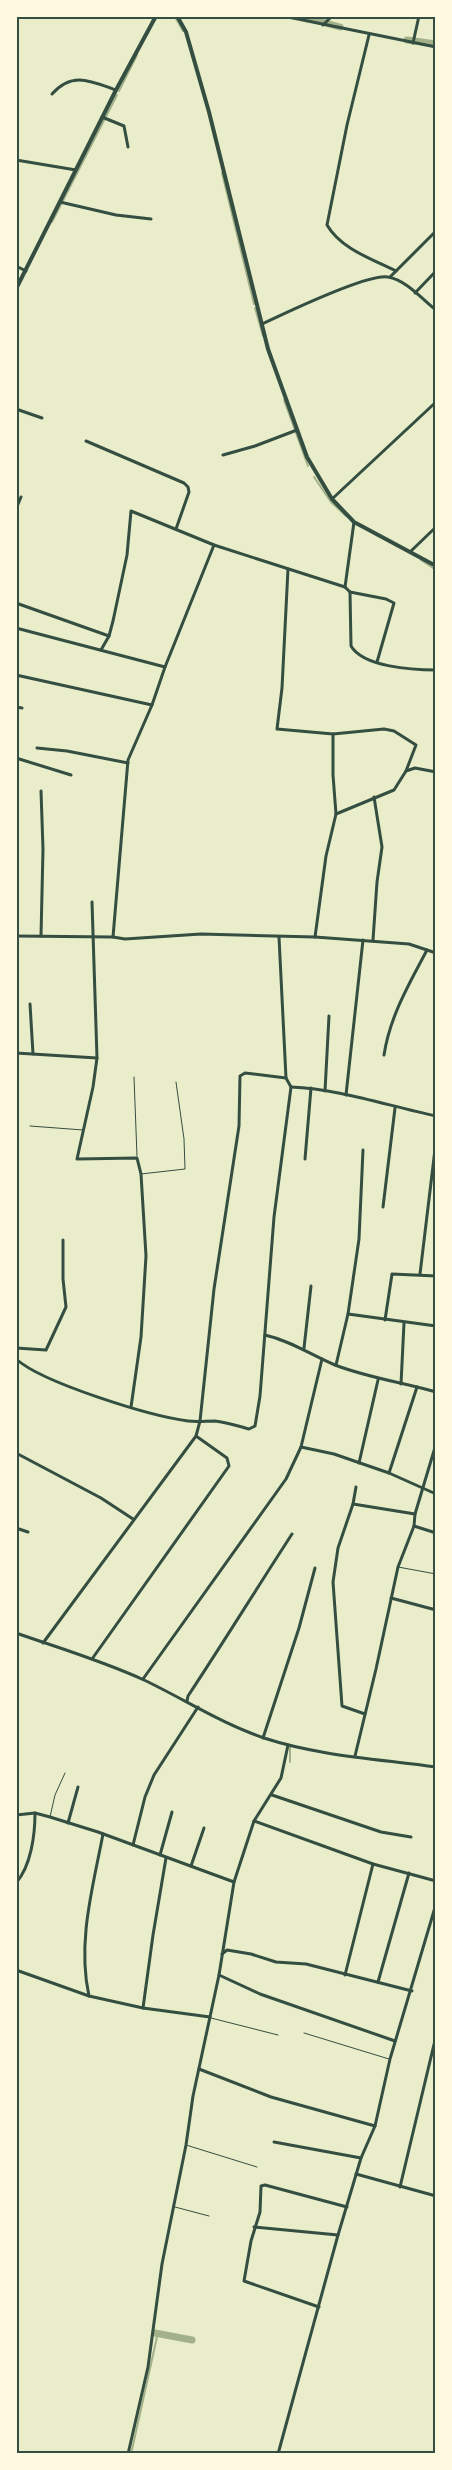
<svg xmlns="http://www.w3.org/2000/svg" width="452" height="2470" viewBox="0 0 452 2470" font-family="Inter,sans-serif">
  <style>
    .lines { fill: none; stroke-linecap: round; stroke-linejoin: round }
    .stream { stroke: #a3b18a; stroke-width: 2 }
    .canal { stroke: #a3b18a; stroke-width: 7 }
    .service { stroke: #344e41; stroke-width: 1 }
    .minor { stroke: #344e41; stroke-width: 3 }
    .tertiary { stroke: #344e41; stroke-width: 4 }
    .neatline { fill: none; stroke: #344e41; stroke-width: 2 }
  </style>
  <rect width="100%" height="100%" fill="#e9edc9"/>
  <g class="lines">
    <g class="stream">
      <path d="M175,17L183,31"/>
      <path d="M119,91L137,55"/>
      <path d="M222,173L254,304"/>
      <path d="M52,222L117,95"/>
      <path d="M255,308L263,336"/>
      <path d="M284,400L308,466"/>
      <path d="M314,477L331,502L346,516"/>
      <path d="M421,560L436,570"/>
      <path d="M290,1747V1762"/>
      <path d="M131,2454L157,2337"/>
    </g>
    <g class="canal">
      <path d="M300,16L340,27"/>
      <path d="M407,40L436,44"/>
      <path d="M155,2333L192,2340"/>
    </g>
    <g class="service">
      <path d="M134,1077L137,1156"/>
      <path d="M30,1126L83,1130"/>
      <path d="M141,1174L185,1169L184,1139L176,1082"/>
      <path d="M398,1567L436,1574"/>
      <path d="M50,1817L55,1795L65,1773"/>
      <path d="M211,2018L278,2035"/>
      <path d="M304,2033L389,2059"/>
      <path d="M186,2145L257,2167"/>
      <path d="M175,2207L209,2216"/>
    </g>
    <g class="minor">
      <path d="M283,16L436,47"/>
      <path d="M323,25L332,16"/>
      <path d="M369,35L347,125L327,225C341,249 372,259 396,271"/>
      <path d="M413,43L419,16"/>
      <path d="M52,94C72,71 91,81 116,90"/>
      <path d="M102,117L124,126L128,147"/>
      <path d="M16,160L76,170"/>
      <path d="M60,202L116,215L151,219"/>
      <path d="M16,266L26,271"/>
      <path d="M390,277L436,231"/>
      <path d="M415,293L436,271"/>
      <path d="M262,324C283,314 369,273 388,277C406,280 422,299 436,310"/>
      <path d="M16,409L42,418"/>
      <path d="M86,441L184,483L188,487L189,492L176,529"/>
      <path d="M223,455L255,446L297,430"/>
      <path d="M332,499L436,402"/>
      <path d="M16,509L21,497"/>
      <path d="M411,551L436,527"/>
      <path d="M288,569L282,688L277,729L333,734V775L336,814L326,856L315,937"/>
      <path d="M345,587L350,592L351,646C363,667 413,670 436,670"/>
      <path d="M350,592L386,599L394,603L377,662"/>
      <path d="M16,603L109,636"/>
      <path d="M16,628L165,667"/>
      <path d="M101,650L109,636L113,621L127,555L131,511L214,545L345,587L354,522"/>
      <path d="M16,675L152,705"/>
      <path d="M16,707L22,708"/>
      <path d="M333,734L384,729L394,731L416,745L406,771"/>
      <path d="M37,748L67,751L128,763"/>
      <path d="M16,758L71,775"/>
      <path d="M336,814L394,790L406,771L415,768L436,772"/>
      <path d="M92,902L97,1058L93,1087L77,1159L137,1158L141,1174L146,1256L141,1337L131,1407"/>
      <path d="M16,936L113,937L125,939L201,934L315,937L409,944L436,953"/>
      <path d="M41,936L43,849L41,791"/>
      <path d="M113,937L128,760L152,705L165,667L214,545"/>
      <path d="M373,940L377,882L382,847L374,797"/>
      <path d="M30,1004L33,1054"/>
      <path d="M16,1053L97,1058"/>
      <path d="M384,1055C390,1016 409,984 427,950"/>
      <path d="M291,1087C340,1089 388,1106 436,1116"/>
      <path d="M325,1091L329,1016"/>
      <path d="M346,1095L363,940"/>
      <path d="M305,1159L311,1088"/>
      <path d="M383,1207L395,1108"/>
      <path d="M420,1274L436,1141"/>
      <path d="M348,1314L436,1326"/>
      <path d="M385,1320L392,1274L436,1276"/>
      <path d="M265,1335C291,1341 311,1355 335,1365C369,1378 401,1382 436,1392"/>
      <path d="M16,1348L46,1350L66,1307L63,1279V1240"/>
      <path d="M304,1348L311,1286"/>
      <path d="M16,1359C43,1383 150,1416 188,1421C197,1422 206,1421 215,1421C226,1422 238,1426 249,1429L255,1426L260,1396L274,1217L291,1087L286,1078L279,937"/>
      <path d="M336,1365L348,1314L359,1239L363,1150"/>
      <path d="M401,1384L404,1323"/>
      <path d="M301,1447L334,1454L389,1473L436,1494"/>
      <path d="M16,1453L101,1498L133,1519"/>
      <path d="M359,1463L378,1380"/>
      <path d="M389,1473L417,1387"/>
      <path d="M353,1504L356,1487"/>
      <path d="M414,1526L436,1533"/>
      <path d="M16,1528L28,1532"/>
      <path d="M391,1598L436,1610"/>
      <path d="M16,1633C59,1648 103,1661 144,1680C184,1699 222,1724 264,1738C319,1756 379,1759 436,1767"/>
      <path d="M43,1643L196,1436L200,1421L214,1289L239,1126L240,1076L245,1073L286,1078"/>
      <path d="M92,1659L229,1466L227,1458L196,1436"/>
      <path d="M143,1679L286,1479L301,1447L322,1359"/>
      <path d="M187,1701L188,1696C223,1643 257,1588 292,1534"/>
      <path d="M365,1714L342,1706L333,1582L338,1548L353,1504L415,1514"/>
      <path d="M263,1738L299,1628L315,1568"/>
      <path d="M355,1756L376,1669L398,1567L414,1526L415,1514L436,1444"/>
      <path d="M272,1795L381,1832L411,1837"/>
      <path d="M16,1815L35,1813L50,1817L98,1832L234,1882"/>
      <path d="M254,1821L373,1864L436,1881"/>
      <path d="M68,1823L78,1787"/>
      <path d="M133,1845L145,1797L154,1775L198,1707"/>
      <path d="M160,1855L172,1812"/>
      <path d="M191,1866L204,1828"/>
      <path d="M16,1883C31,1866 35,1835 35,1813"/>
      <path d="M222,1954L227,1950L251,1954L276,1962L306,1964L412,1991"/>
      <path d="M16,1970L89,1996L143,2008L210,2017"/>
      <path d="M219,1975L260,1994L395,2041"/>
      <path d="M345,1975L373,1864"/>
      <path d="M378,1982L409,1873"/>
      <path d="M89,1996C77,1942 93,1887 103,1834"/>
      <path d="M143,2008L153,1935L166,1858"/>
      <path d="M199,2069L271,2097L375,2126"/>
      <path d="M274,2142L361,2158"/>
      <path d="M356,2174L436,2196"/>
      <path d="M400,2187L436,2036"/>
      <path d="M254,2227L338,2235"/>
      <path d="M319,2307L244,2281L251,2241L260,2212L261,2186L265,2185L347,2207"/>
      <path d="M128,2454L148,2367L162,2264L186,2145L193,2096L219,1975L234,1882L254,1821L281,1778L288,1745"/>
      <path d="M278,2454L338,2235L361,2158L375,2126L390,2059L436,1904"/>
    </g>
    <g class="tertiary">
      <path d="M177,16L186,32L209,112L268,349L307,457L332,499L354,522L436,566"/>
      <path d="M16,289L116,90L156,16"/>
    </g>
  </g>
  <rect width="452" height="2470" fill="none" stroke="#fefae0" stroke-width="35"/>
  <rect x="18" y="18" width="416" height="2434" class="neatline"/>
</svg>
